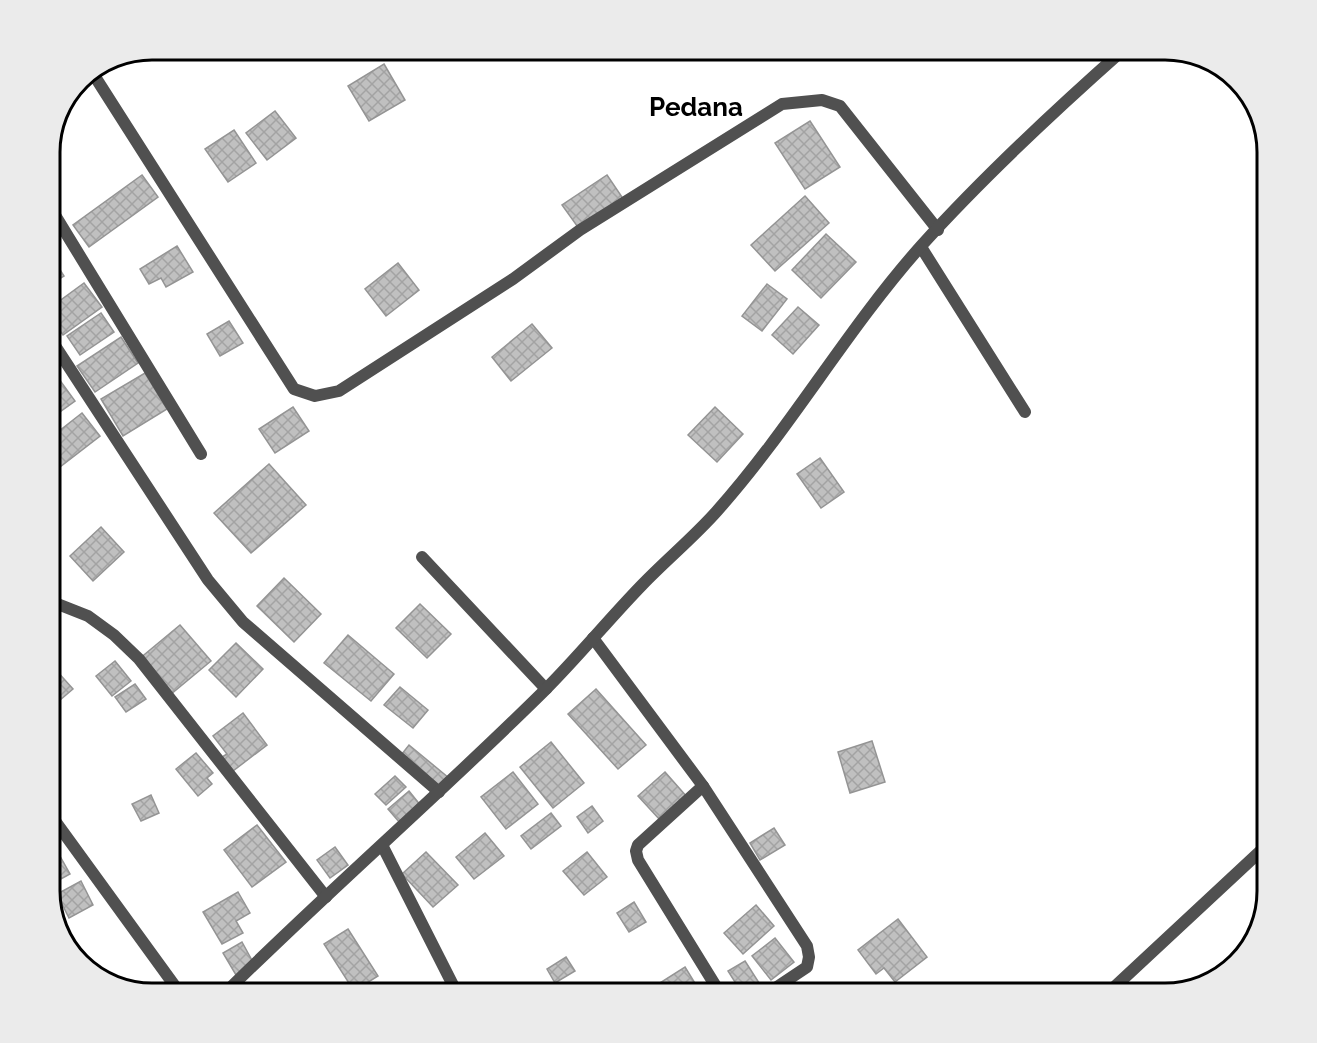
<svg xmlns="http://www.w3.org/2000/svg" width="1317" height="1043" viewBox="0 0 1317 1043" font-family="Raleway,sans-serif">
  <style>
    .building { fill: url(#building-cross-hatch); stroke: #949494; stroke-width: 1.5 }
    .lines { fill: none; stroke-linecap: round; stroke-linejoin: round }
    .minor { stroke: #505050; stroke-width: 12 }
    .tertiary { stroke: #505050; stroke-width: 12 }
    .labels { text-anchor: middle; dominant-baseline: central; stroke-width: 4.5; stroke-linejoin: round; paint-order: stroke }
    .district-label { font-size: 26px; font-weight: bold; fill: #000; stroke: #fff }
    .rim { fill: none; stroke: #000; stroke-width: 3 }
  </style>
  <defs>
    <pattern id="building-cross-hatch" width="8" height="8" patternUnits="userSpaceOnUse" patternTransform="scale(1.5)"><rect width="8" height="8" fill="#c0c0c0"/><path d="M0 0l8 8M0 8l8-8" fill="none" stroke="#a3a3a3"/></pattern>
  </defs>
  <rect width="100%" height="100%" fill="#fff"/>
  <g class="building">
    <path d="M384,64L405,100L369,121L348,86Z"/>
    <path d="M275,111L296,138L267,160L246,133Z"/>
    <path d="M810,121L840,167L805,189L775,143Z"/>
    <path d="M234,130L256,163L228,182L205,149Z"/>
    <path d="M142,175L158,197L89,247L73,225Z"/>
    <path d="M607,175L624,200L580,230L562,205Z"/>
    <path d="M805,196L829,223L775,271L751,245Z"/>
    <path d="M826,234L856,262L821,298L792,270Z"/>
    <path d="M177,246L193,272L166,287L161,278L149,284L140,269Z"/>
    <path d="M50,254L64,276L50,285Z"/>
    <path d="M398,263L419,290L386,316L365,289Z"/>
    <path d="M84,283L102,307L63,335L50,317V308Z"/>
    <path d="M767,284L787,299L762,331L742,316Z"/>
    <path d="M798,307L819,325L793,354L772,335Z"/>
    <path d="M101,313L114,332L80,355L67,336Z"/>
    <path d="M229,321L243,343L220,356L207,334Z"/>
    <path d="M532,324L552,348L511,381L492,357Z"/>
    <path d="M121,337L138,363L95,392L77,366Z"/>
    <path d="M145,373L167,409L123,436L101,399Z"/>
    <path d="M56,375L75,401L50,419V379Z"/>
    <path d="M293,407L309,431L275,453L259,429Z"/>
    <path d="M715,407L743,434L717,462L688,435Z"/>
    <path d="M82,413L100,436L60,467L50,454V438Z"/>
    <path d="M820,458L844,492L821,508L797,474Z"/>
    <path d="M269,464L306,505L251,553L214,513Z"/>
    <path d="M101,527L124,552L93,581L70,556Z"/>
    <path d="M284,578L321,614L294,642L257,606Z"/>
    <path d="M420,604L451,634L427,658L396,628Z"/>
    <path d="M180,625L211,661L170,695L139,659Z"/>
    <path d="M348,635L394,674L371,701L324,663Z"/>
    <path d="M236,643L263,669L236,697L209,670Z"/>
    <path d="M115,661L131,681L112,696L96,676Z"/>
    <path d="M55,669L73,689L53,706L50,703V673Z"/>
    <path d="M135,684L146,699L126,712L115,697Z"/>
    <path d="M400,687L428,710L413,728L384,705Z"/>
    <path d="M596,689L646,745L618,769L568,714Z"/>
    <path d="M243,713L267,745L233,771L222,757L227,754L213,736Z"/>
    <path d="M872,741L885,782L850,793L838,752Z"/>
    <path d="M551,742L584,783L553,808L520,767Z"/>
    <path d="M409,745L449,778L437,792L398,759Z"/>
    <path d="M196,753L213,773L207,778L212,784L198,796L176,769Z"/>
    <path d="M513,772L538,804L506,829L481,797Z"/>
    <path d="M665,772L687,797L660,820L638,796Z"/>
    <path d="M395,776L406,787L386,805L375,794Z"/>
    <path d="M409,791L421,806L400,823L388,809Z"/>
    <path d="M151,795L159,813L141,821L132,804Z"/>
    <path d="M592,806L603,821L588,833L577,817Z"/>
    <path d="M551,813L561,826L531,849L521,836Z"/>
    <path d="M257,825L286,862L252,887L224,850Z"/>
    <path d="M774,828L785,845L760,860L750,843Z"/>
    <path d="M485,833L504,856L474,879L456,857Z"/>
    <path d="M335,847L348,865L330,878L317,860Z"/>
    <path d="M56,849L70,874L50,885V852Z"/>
    <path d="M426,852L458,885L433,907L402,874Z"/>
    <path d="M587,852L607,877L584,895L563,871Z"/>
    <path d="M81,881L93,905L69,918L57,894Z"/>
    <path d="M238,892L250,913L236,921L243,933L222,944L203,912Z"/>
    <path d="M634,902L646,922L629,932L617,913Z"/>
    <path d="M756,905L774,926L743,954L724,933Z"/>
    <path d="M898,919L927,957L895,982L884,968L876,974L858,950Z"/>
    <path d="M348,929L378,976L354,991L324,944Z"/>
    <path d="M775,938L794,962L771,980L752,956Z"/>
    <path d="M242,942L254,964L236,975L223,953Z"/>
    <path d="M566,957L575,971L555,983L547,969Z"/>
    <path d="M745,961L761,986L748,993H742L728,971Z"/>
    <path d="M685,967L701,993H644Z"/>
  </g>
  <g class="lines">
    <g class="minor">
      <path d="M92,72L294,389L315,396L339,391L513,279L580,230L782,104L822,100L840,106L938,230"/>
      <path d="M50,207L201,454"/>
      <path d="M921,247L1025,412"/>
      <path d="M50,338L208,580L243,622L439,792"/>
      <path d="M422,557L546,689"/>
      <path d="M50,601L88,616L114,635L139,659L326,897"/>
      <path d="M593,638L703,786L638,845L636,851L638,860L720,993"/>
      <path d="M703,786L807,946L809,957L807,967L768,993"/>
      <path d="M50,814L180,993"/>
      <path d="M382,845L457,993"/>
      <path d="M236,983L243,993"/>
      <path d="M1108,993L1267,845"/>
    </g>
    <path class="tertiary" d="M225,993C329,890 440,794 544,691C578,657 609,619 642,585C666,560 694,537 717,511C791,428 847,329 921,246C984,176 1053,112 1123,50"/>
  </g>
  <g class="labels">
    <g class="district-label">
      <text x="696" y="107">Pedana</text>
    </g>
  </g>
  <path d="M0 0H1317V1043H0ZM152 60H1165A92 92 0 0 1 1257 152V891A92 92 0 0 1 1165 983H152A92 92 0 0 1 60 891V152A92 92 0 0 1 152 60Z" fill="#ebebeb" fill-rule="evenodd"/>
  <path class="rim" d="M152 60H1165A92 92 0 0 1 1257 152V891A92 92 0 0 1 1165 983H152A92 92 0 0 1 60 891V152A92 92 0 0 1 152 60Z"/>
</svg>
